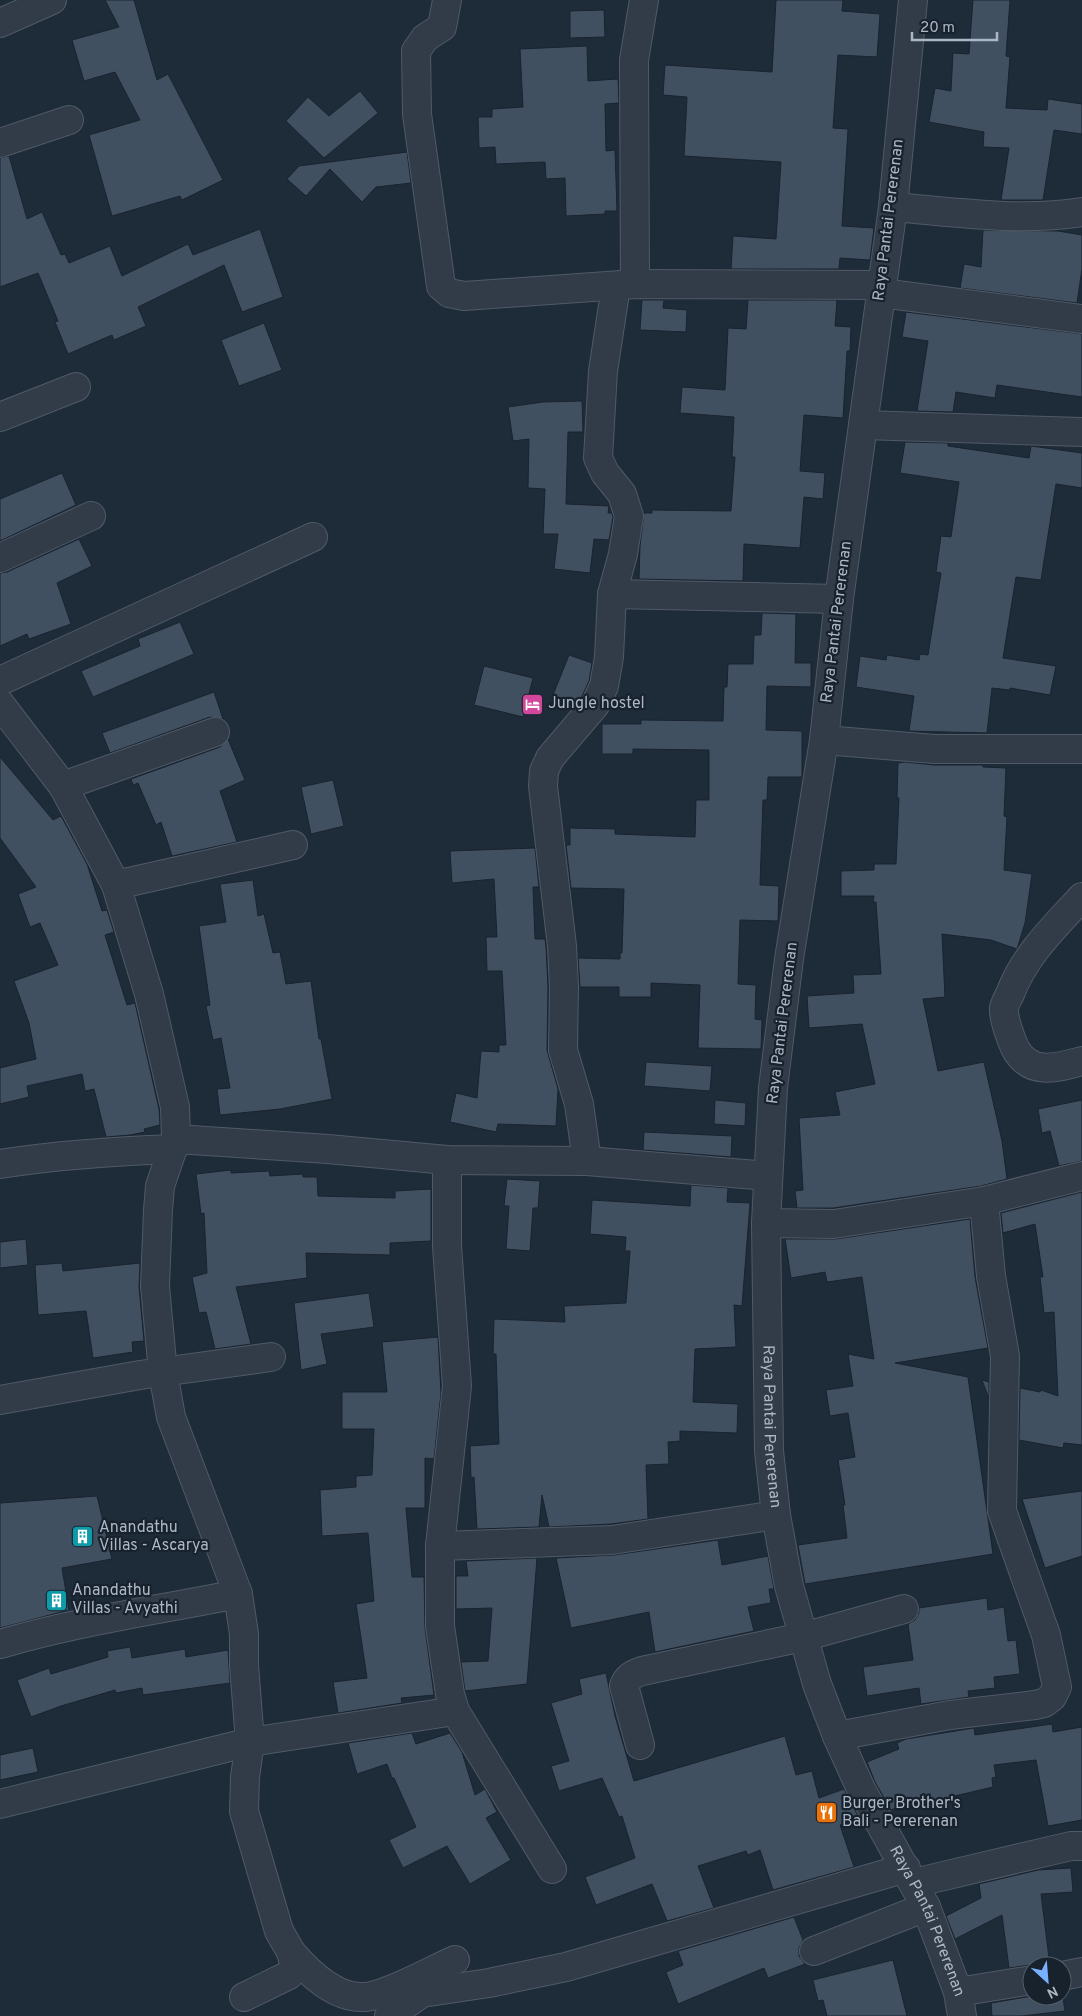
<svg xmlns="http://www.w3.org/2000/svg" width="1082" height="2016" viewBox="0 0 1082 2016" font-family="Overpass,sans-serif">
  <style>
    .building { fill: #415061; stroke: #1a232f }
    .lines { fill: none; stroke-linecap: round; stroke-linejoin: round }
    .minor-casing { stroke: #505a67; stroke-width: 30 }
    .minor { stroke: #323c49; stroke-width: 28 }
    .labels { text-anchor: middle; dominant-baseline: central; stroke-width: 4.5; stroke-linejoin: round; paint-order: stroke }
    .street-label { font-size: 16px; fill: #acb7c6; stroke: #18222d }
    .poi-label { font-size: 16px; fill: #acb7c6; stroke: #18222d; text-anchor: start }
  </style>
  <rect width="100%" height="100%" fill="#1e2b39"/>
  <g class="building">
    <path d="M105,0H134L157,80L168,74L223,180L182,200L180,196L112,216L89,135L140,120L115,72L84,81L72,40L119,27Z"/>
    <path d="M776,0H843L842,11L880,14L877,57L838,55L833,128L848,129L842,226L874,228L870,260L840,258L839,269H731L733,236L776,239L781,162L684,156L687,97L663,95L665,65L772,72Z"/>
    <path d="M973,0H1010L1006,56L1010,57L1006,108L1047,110L1048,99L1082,104V134L1054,130L1043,200H1001L1009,148L983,147L984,132L929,122L935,88L951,91L953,53L969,54Z"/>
    <path d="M604,10L605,37L570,38V11Z"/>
    <path d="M587,46L588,81L618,79L619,103L605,104L606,151L615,150L617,211H605V214L566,216L565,178L546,179L545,162L496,164L495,147L479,148L478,117H492V109L523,107L520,49Z"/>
    <path d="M360,91L378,113L324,158L286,121L308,97L329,116Z"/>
    <path d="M407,152L411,183L376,187L362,202L330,169L306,196L287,179L299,166Z"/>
    <path d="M9,156L27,219L42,212L61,255L65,254L69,263L110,246L122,276L188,244L193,255L260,229L283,297L242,312L224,265L138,307L146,326L114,340L112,335L68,354L55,322L58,321L38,273L0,287V158Z"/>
    <path d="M983,230L1058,231L1082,235V269L1077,303L960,288L964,264L981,267Z"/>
    <path d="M642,300H664L663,308L687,310L686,332L640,330Z"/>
    <path d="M748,300H837L835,326L851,327L850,351H847L843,418L804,415L800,471L825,473L823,499L804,497L800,548L744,544L743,581L639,579L640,546L644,513H652V510L731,511L735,457H732L734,417L680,413L682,387L725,390L728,328L746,329Z"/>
    <path d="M906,312L1082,334V397L997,385L995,398L956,392L953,412L917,411L928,341L902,337Z"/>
    <path d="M264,323L282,370L239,386L221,340Z"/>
    <path d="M582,401L583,432H568L566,504L609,506L608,513H612L613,517L609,540L594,539L590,573L554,569L558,534H543L545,489L528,488L529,439L513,441L508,407L543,402Z"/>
    <path d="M905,442L948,443V446L1029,458L1031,446L1082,453V488L1056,484L1041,580L1016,577L1003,658L1056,666L1050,695L1010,688V690L992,688L987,733L909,731L914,696L856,687L860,656L886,660L887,655L919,660L920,654L928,655L941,573L936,572L941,536L951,537L959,482L900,473Z"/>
    <path d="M62,473L76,505L0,541V499Z"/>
    <path d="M79,539L92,566L57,583L71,624L29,639L27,634L0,646V573L7,572Z"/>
    <path d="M762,613L796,614L795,663H811V687L767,686L766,730L802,731V777H768L767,800H763L760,885L779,886L778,921L740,920L738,984L756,985L755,1019L762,1020L761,1049L698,1048L700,985L651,983V997H619V987H580L578,958L620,959V953H622L624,889L571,888L566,845H570V828L615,829V834L695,837L696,800H709V750L633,749V754H602V724H641V720L723,721L724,687H727L728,664H753L754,635H761Z"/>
    <path d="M180,622L194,654L93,697L81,671L140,646L138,639Z"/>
    <path d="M569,655L592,663L589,681L582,696L575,704L553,695Z"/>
    <path d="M484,666L533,678L523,717L474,705Z"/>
    <path d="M214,692L223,719L210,717L110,753L102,733Z"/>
    <path d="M228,739L245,780L220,791L237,842L172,856L161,822L156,825L138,783L133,785L131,779L220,747Z"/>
    <path d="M0,757L53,820L61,816L87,864L102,911L107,910L114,932L105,935L127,1005L135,1003L159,1109L160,1125L144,1129L145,1132L130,1135L106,1137L94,1089L85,1091L82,1074L27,1086L29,1097L0,1104V1068L36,1059L29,1023L14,981L58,965L40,923L30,927L18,894L36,887L0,838Z"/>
    <path d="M905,762L934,765H983V767L1006,768L1004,816L1007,817L1004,870L1032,874L1025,923L1017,949L991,940L942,934L945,997L923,999L938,1071L984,1062L1002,1141L1007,1179L981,1186L833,1208H797L795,1191L803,1190L799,1118L840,1115L835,1092L875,1084L862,1024L809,1028L807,996L854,993L853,975L881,974L876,902H873L874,896H841V871L874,870V864H896L899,798H897L898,763Z"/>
    <path d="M333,780L344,826L311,834L301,787Z"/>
    <path d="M535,848L539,887H533L535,939H545L546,947L548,987L547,1050L558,1089L556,1126L498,1124L496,1132L450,1122L456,1093L477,1098L481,1051L499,1052V1045H506L502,971H487L486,937H497L494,879L452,883L450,851Z"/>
    <path d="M253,880L258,916L264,914L273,953L280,952L286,984L311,981L319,1039H321L332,1099L280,1109L220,1115L217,1089L230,1088L221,1038L213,1040L206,1006L210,1005L199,926L226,922L220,884Z"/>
    <path d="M646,1062L712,1066L710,1091L644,1086Z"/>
    <path d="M715,1100L746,1103L745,1126L714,1124Z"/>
    <path d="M1082,1100V1161L1059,1166L1050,1131L1042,1133L1038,1109Z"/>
    <path d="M644,1132L732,1136L731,1157L643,1150Z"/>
    <path d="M231,1170V1173L269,1171L270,1176L303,1174V1177H317L318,1196L395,1198V1191L431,1189V1241L390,1243V1255L306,1253L307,1278L236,1287L251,1344L215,1349L206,1312L199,1313L192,1277L207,1273L204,1213L201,1214L196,1174Z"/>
    <path d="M507,1179L540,1181L538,1208H533L530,1251L506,1249L509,1206H504Z"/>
    <path d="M691,1185L728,1188L727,1202L750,1203L742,1306L734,1305L736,1347L695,1349L693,1402L738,1404L737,1433L680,1431V1441L668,1442L669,1464L646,1465L648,1519L611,1524L549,1527L542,1495L539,1527L477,1529L474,1477L471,1478L470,1446L499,1444L496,1354H493L494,1319L565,1322L564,1306L626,1303L630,1251H625L626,1237L590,1234L592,1200L690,1206Z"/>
    <path d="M1082,1192V1445L1064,1443L1063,1448L1019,1440L1020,1388L1040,1392L1041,1390L1058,1396L1054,1312L1044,1313L1040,1277H1043L1035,1224L1003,1233L1001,1213Z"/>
    <path d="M970,1219L975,1277L988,1348L895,1363L968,1377L993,1554L805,1584L798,1545L847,1538L843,1505H845L838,1460L855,1457L848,1413L830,1416L826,1390L853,1386L848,1354L874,1359L862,1277L827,1282L825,1272L791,1278L785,1239H836Z"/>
    <path d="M26,1239L28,1265L0,1268V1242Z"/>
    <path d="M62,1263L63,1271L140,1263L139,1287L144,1341L132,1342L133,1352L93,1358L86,1311L38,1315L35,1265Z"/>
    <path d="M369,1293L374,1327L321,1334L327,1364L301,1370L294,1303Z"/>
    <path d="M438,1337L441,1393L434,1459L425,1458V1508H406L412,1577H424L425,1628L434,1695L401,1698L402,1703L338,1713L333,1682L367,1678L356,1604L374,1601L368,1533L322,1536L320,1490L356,1487V1476L372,1475L374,1429H342V1392H387L382,1342Z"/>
    <path d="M982,1380L989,1382V1399Z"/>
    <path d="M1082,1491V1556L1045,1568L1022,1499Z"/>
    <path d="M97,1496L112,1559L62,1568L69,1610L0,1628V1503Z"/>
    <path d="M718,1540L722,1565L768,1556L774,1589H769L771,1603L748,1607L754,1631L655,1652L649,1612L571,1628L556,1558L614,1555Z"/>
    <path d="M537,1558L527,1684L465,1691L461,1662L488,1661L492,1608L456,1609V1576H468L466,1561Z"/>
    <path d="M987,1598L988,1610L1004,1607L1008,1641L1016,1640L1020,1674L994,1677L995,1688L968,1691L969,1697L921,1704L919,1688L867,1696L863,1667L913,1660L908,1624L915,1620L919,1613V1608Z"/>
    <path d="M130,1647L132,1658L185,1649L186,1657L228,1650L230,1683L143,1695L142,1688L116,1693L115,1690L61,1706L31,1717L17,1680L49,1668L51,1674L108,1657L107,1651Z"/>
    <path d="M606,1673L615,1716L634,1781L785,1736L796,1775L812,1771L819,1798L844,1789L859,1818L840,1825L854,1867L773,1890L760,1850L748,1855L746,1851L698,1866L714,1908L667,1921L652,1884L596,1905L585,1877L635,1858L622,1816L619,1817L602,1778L559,1791L551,1766L569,1761L551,1703L582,1694L579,1679Z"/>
    <path d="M1052,1724L1053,1732L1082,1727V1820L1048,1826L1036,1760L994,1765L996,1777L992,1778L993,1787L929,1802L927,1795L891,1810L875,1782L867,1762L899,1749L897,1743L906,1739L974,1728L975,1735Z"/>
    <path d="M412,1733L416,1744L450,1733L462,1752L475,1795L485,1789L497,1812L486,1818L511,1860L470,1884L447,1846L403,1868L389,1840L416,1827L394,1778H392L387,1764L357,1774L348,1743Z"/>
    <path d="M33,1748L38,1772L0,1780V1755Z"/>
    <path d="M1071,1868L1073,1892L1041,1894L1050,1966L1030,1965L1009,1968L1002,1915L955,1939L946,1916L981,1898L979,1884L1038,1870Z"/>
    <path d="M794,1917L803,1940L799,1948V1956L805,1964L768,1978L764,1968L678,2004L666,1972L683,1965L678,1951Z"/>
    <path d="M893,1960L907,2016H827L823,2000L818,2001L813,1980Z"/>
    <path d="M1062,1991L1065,2011L1022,2016H992L991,2003L1032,1996H1062Z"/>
  </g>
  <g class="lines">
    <defs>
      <g id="minor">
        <path d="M447,0L442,27L425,38L416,51L417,114L441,286L449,293L464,296L635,284L882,285"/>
        <path id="s1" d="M913,0L893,207L839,599L824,740L789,959L773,1088L766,1223L769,1451L776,1515L789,1586L817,1684L837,1736L861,1789L926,1907L958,1992L962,2016"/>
        <path d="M0,23L52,0"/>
        <path d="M0,143L69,120"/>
        <path d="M893,207C955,212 1020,222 1082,212"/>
        <path d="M635,284L634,60L644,0"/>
        <path d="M881,293L1082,319"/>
        <path d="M0,417L76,387"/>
        <path d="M863,425L1082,432"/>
        <path d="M0,558L91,516"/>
        <path d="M612,594L839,599"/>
        <path d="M0,681L313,537"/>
        <path d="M0,704L63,786L116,885L149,994L175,1107L176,1139L160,1186L158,1210L155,1286L163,1373L171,1417L238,1594L244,1634V1665L250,1742L245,1777L244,1811L279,1931L291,1952L294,1963V1969L289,1975L244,1997"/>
        <path d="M824,740L934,749H1082"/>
        <path d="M63,786L215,732"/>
        <path d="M116,885L293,845"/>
        <path d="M1082,897C1055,926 1024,956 1010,994C1008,998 1005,1003 1004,1008C1003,1018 1011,1039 1015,1048C1030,1076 1056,1068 1082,1061"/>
        <path d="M176,1139L328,1149L447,1160L587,1161L768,1176"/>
        <path d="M447,1160V1246L457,1386L440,1546V1626L450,1694L455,1711L552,1869"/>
        <path d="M587,1161L579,1104L563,1050L564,987L562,946L543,786L544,771L550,758L595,705L604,686L609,657L612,594L623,554L629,516L622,494L605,473L598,458L603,371L616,286"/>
        <path d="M0,1164C58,1155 115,1151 173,1149"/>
        <path d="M984,1201L1082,1176"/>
        <path d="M766,1223L834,1224L984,1201L991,1276L1005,1356L1002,1511L1046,1635L1057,1687L1052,1697L1044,1703L1035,1705L950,1715L837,1736"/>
        <path d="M0,1400L140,1375L271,1357"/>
        <path d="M440,1546L612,1540L776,1515"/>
        <path d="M0,1644C78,1621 158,1610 238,1594"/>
        <path d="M640,1745L624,1686C627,1677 633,1674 642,1671L803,1637L904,1609"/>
        <path d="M0,1804L250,1742L455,1711"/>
        <path d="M914,1883L1071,1846H1082"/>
        <path d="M814,1951L926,1907"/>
        <path d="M291,1952C309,1973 335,1999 365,1997C388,1995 432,1970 455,1960"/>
        <path d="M1062,1976L1082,1972"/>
        <path d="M958,1992L1032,1980"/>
        <path d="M389,2016L422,1993L489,1983L566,1967L906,1868"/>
      </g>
    </defs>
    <use href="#minor" class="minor-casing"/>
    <use href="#minor" class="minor"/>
  </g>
  <defs>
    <symbol id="hotel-square" viewBox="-11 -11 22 22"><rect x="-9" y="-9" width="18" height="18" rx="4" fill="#d1479c" stroke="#18222d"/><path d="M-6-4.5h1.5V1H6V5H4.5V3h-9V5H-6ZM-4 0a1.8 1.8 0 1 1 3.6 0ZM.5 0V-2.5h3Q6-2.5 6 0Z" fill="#fff"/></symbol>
    <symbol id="building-square" viewBox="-11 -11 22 22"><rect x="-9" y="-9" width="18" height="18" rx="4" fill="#0f9aa8" stroke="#18222d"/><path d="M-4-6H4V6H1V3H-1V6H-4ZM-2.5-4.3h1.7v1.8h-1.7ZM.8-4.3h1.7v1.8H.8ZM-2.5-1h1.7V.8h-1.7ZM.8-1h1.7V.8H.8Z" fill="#fff"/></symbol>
    <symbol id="restaurant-square" viewBox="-11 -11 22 22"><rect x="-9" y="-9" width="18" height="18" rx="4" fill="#e8710a" stroke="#18222d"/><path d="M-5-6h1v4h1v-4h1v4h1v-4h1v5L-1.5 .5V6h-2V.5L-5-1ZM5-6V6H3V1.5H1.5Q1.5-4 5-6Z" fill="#fff"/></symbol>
  </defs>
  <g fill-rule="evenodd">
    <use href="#hotel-square" x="520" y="692" width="25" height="25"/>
    <use href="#building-square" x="70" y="1524" width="25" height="25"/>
    <use href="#building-square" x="44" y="1588" width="25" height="25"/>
    <use href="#restaurant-square" x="814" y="1800" width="25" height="25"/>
  </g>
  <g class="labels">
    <g class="street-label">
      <text transform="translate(889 220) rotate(-83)">Raya Pantai Pererenan</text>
      <text transform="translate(837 622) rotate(-83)">Raya Pantai Pererenan</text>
      <text transform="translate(783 1023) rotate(-83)">Raya Pantai Pererenan</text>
      <text stroke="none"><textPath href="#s1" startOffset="1436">Raya Pantai Pererenan</textPath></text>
      <text stroke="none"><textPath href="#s1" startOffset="1961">Raya Pantai Pererenan</textPath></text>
    </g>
    <g class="poi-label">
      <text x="548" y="704">Jungle hostel</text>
      <text x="99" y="1528">Anandathu<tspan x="99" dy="18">Villas - Ascarya</tspan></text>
      <text x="72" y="1591">Anandathu<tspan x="72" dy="18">Villas - Avyathi</tspan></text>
      <text x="842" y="1804">Burger Brother's<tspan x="842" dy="18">Bali - Pererenan</tspan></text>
    </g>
  </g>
  <g transform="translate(1047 1981) rotate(154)"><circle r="24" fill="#18222d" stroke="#535e6a"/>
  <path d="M0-4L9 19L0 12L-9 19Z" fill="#78b1ff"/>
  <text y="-8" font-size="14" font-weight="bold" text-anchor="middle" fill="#acb7c6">N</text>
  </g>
  <path d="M912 32v8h85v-8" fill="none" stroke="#acb7c6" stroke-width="2.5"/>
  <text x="920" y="32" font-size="15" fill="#acb7c6" stroke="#18222d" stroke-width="4" paint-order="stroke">20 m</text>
</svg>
